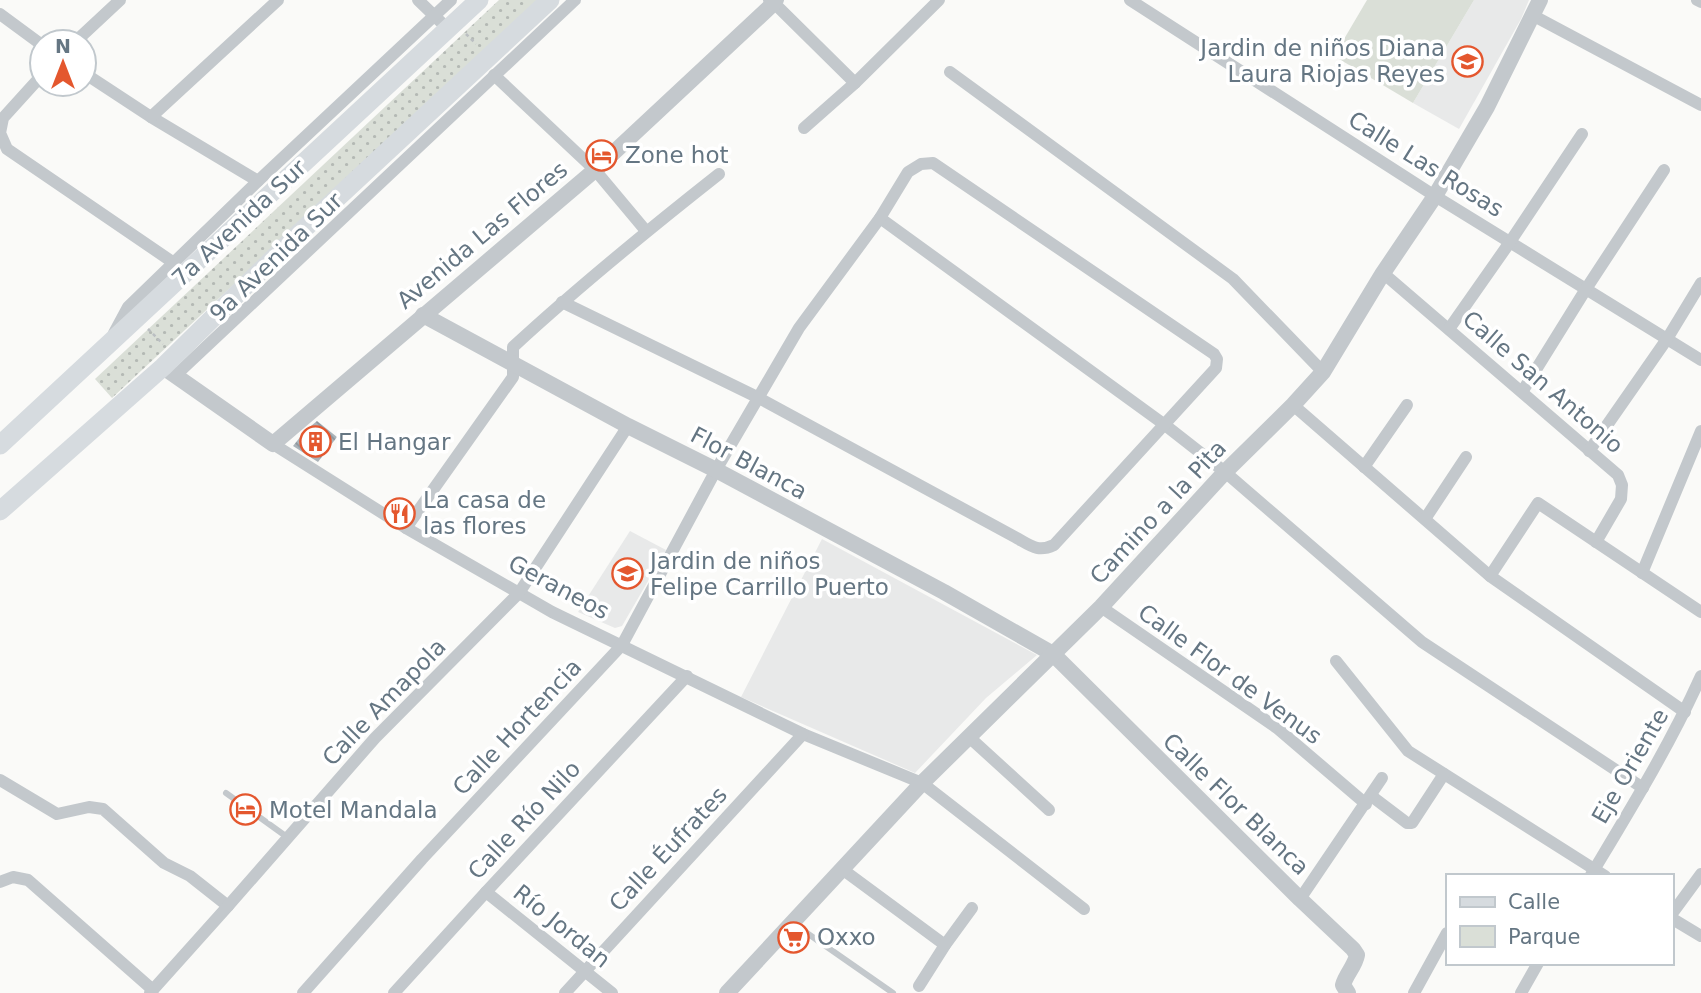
<svg xmlns="http://www.w3.org/2000/svg" width="1701" height="993" viewBox="0 0 1701 993" font-family="'DejaVu Sans',sans-serif">
  <style>
    .built { fill: #e8e9e9 }
    .grass { fill: url(#grass-dots) }
    .park { fill: #dadfd7 }
    .building { fill: url(#building-back-hatch) }
    .lines { fill: none; stroke-linecap: round; stroke-linejoin: round }
    .path { stroke: #bbbfc2; stroke-width: 2.5; stroke-dasharray: 3.5 3.5; stroke-linecap: butt }
    .service { stroke: #c3c8cc; stroke-width: 6 }
    .minor { stroke: #c3c8cc; stroke-width: 12 }
    .tertiary { stroke: #c3c8cc; stroke-width: 16 }
    .primary { stroke: #d6dbdf; stroke-width: 19 }
    .labels { text-anchor: middle; dominant-baseline: central; stroke-width: 7; stroke-linejoin: round; paint-order: stroke }
    .poi-label { font-size: 23px; fill: #657683; stroke: #fff; text-anchor: start }
    .street-label { font-size: 23px; fill: #657683; stroke: #fff }
  </style>
  <defs>
    <pattern id="grass-dots" width="8" height="8" patternUnits="userSpaceOnUse" patternTransform="scale(1.75)"><rect width="8" height="8" fill="#dadfd7"/><path d="M2 2h.1M6 6h.1" fill="none" stroke="#b4b9b4" stroke-width="1.8" stroke-linecap="round"/></pattern>
    <pattern id="building-back-hatch" width="6" height="6" patternUnits="userSpaceOnUse" patternTransform="scale(1.75)"><rect width="6" height="6" fill="#aab3b9"/><path d="M-1 5l2 2M0 0l6 6M5-1l2 2" fill="none" stroke="#8e969c"/></pattern>
  </defs>
  <rect width="100%" height="100%" fill="#fafaf8"/>
  <g class="built">
    <path d="M1474,0H1529L1521,19L1459,129L1413,103Z"/>
    <path d="M630,531L666,550L622,626L615,628L578,612Z"/>
    <path d="M822,539L1037,655L986,698L915,773L741,697Z"/>
  </g>
  <path class="grass" d="M499,0H539L112,398L95,379Z"/>
  <path class="park" d="M1367,0H1474L1413,103L1334,56Z"/>
  <path class="building" d="M317,421L337,437L318,462L293,446L305,431Z"/>
  <g class="lines">
    <g class="path">
      <path d="M466,34L476,44"/>
      <path d="M148,329L163,344"/>
    </g>
    <g class="service">
      <path d="M226,793L287,837"/>
      <path d="M794,924L893,993"/>
    </g>
    <g class="minor">
      <path d="M418,0L448,29"/>
      <path d="M778,0L774,3L855,83"/>
      <path d="M1130,0L1435,196L1701,360"/>
      <path d="M1697,0L1701,2"/>
      <path d="M0,14L42,45"/>
      <path d="M1534,16L1701,105"/>
      <path d="M75,42L120,0"/>
      <path d="M950,72L1233,279L1323,372"/>
      <path d="M84,73L151,117L258,181"/>
      <path d="M42,75L3,118L0,133L7,149L174,263"/>
      <path d="M494,75L595,170L646,231"/>
      <path d="M151,117L278,0"/>
      <path d="M804,128L855,83L939,0"/>
      <path d="M880,218L1165,425L1225,472L1422,642L1643,788"/>
      <path d="M1383,273L1618,475L1622,485L1621,499L1596,542"/>
      <path d="M1449,329L1510,242L1582,134"/>
      <path d="M114,333L128,307L258,181L451,0"/>
      <path d="M176,375L575,0"/>
      <path d="M1522,392L1586,289L1664,170"/>
      <path d="M1293,405L1490,576L1685,712"/>
      <path d="M273,444L406,528L552,612L803,734L922,783L1084,909"/>
      <path d="M1589,451L1667,339L1701,283"/>
      <path d="M1364,467L1407,405"/>
      <path d="M1425,519L1466,457"/>
      <path d="M406,528L513,377V347C579,286 648,230 719,174"/>
      <path d="M1642,573L1701,431"/>
      <path d="M1490,576L1538,503L1701,612"/>
      <path d="M1101,607L1277,728L1366,804"/>
      <path d="M1336,661L1408,751L1605,876"/>
      <path d="M969,737L1049,810"/>
      <path d="M0,780L57,814L89,807L103,809L164,863L190,876L228,906"/>
      <path d="M1370,798H1374L1407,823H1412L1444,774"/>
      <path d="M842,869L945,945"/>
      <path d="M1591,875C1630,810 1670,745 1701,676"/>
      <path d="M0,882L13,877L28,880L153,990"/>
      <path d="M486,892L612,993"/>
      <path d="M1300,899L1382,778"/>
      <path d="M1671,915L1701,874"/>
      <path d="M1671,918L1701,936"/>
      <path d="M919,986L945,945L972,908"/>
      <path d="M150,993L228,906L375,738L519,593L628,426"/>
      <path d="M303,993L422,859L622,645L716,470L799,328L880,218L908,172L921,164L933,163L1214,354L1217,359L1216,368L1054,545C1037,553 1030,545 1015,537L757,397L562,302"/>
      <path d="M394,993L486,892L687,676"/>
      <path d="M565,993L803,734"/>
      <path d="M1414,993L1447,933"/>
      <path d="M1521,993L1538,963"/>
    </g>
    <g class="tertiary">
      <path d="M423,315L628,426L716,470L944,592L1053,654L1300,899L1353,949L1357,955C1355,966 1346,974 1343,985L1348,993"/>
      <path d="M163,367L273,444L595,170L774,3L771,0"/>
      <path d="M727,993L922,783L1101,607L1225,472L1293,405L1323,372L1383,273L1435,196L1487,107L1540,0"/>
    </g>
    <g class="primary">
      <path d="M0,445L479,0"/>
      <path d="M0,511L163,367L294,238L550,0"/>
    </g>
  </g>
  <defs>
    <symbol id="school-ring" viewBox="-11 -11 22 22"><circle r="9.5" fill="#fff" stroke="#e4572e" stroke-width="1.5"/><path d="M0-5L7-2L0 1L-7-2ZM-4 1L0 2.5L4 1V4Q0 6-4 4Z" fill="#e4572e"/></symbol>
    <symbol id="hotel-ring" viewBox="-11 -11 22 22"><circle r="9.5" fill="#fff" stroke="#e4572e" stroke-width="1.5"/><path d="M-6-4.5h1.5V1H6V5H4.5V3h-9V5H-6ZM-4 0a1.8 1.8 0 1 1 3.6 0ZM.5 0V-2.5h3Q6-2.5 6 0Z" fill="#e4572e"/></symbol>
    <symbol id="building-ring" viewBox="-11 -11 22 22"><circle r="9.5" fill="#fff" stroke="#e4572e" stroke-width="1.5"/><path d="M-4-6H4V6H1V3H-1V6H-4ZM-2.5-4.3h1.7v1.8h-1.7ZM.8-4.3h1.7v1.8H.8ZM-2.5-1h1.7V.8h-1.7ZM.8-1h1.7V.8H.8Z" fill="#e4572e"/></symbol>
    <symbol id="restaurant-ring" viewBox="-11 -11 22 22"><circle r="9.5" fill="#fff" stroke="#e4572e" stroke-width="1.5"/><path d="M-5-6h1v4h1v-4h1v4h1v-4h1v5L-1.5 .5V6h-2V.5L-5-1ZM5-6V6H3V1.5H1.5Q1.5-4 5-6Z" fill="#e4572e"/></symbol>
    <symbol id="supermarket-ring" viewBox="-11 -11 22 22"><circle r="9.5" fill="#fff" stroke="#e4572e" stroke-width="1.5"/><path d="M-6-5.5h2.5l.6 2H6L4.5 2H-2.5L-4.4-4H-6ZM-1.5 3.2a1.3 1.3 0 1 0 .1 0ZM3 3.2a1.3 1.3 0 1 0 .1 0Z" fill="#e4572e"/></symbol>
  </defs>
  <g fill-rule="evenodd">
    <use href="#school-ring" x="1450" y="44" width="35" height="35"/>
    <use href="#hotel-ring" x="584" y="138" width="35" height="35"/>
    <use href="#building-ring" x="298" y="424" width="35" height="35"/>
    <use href="#restaurant-ring" x="382" y="496" width="35" height="35"/>
    <use href="#school-ring" x="610" y="556" width="35" height="35"/>
    <use href="#hotel-ring" x="228" y="792" width="35" height="35"/>
    <use href="#supermarket-ring" x="776" y="920" width="35" height="35"/>
  </g>
  <g class="labels">
    <g class="poi-label">
      <text x="1445" y="48" text-anchor="end">Jardin de niños Diana<tspan x="1445" dy="26">Laura Riojas Reyes</tspan></text>
      <text x="625" y="155">Zone hot</text>
      <text x="338" y="442">El Hangar</text>
      <text x="423" y="500">La casa de<tspan x="423" dy="26">las flores</tspan></text>
      <text x="650" y="561">Jardin de niños<tspan x="650" dy="26">Felipe Carrillo Puerto</tspan></text>
      <text x="269" y="810">Motel Mandala</text>
      <text x="817" y="937">Oxxo</text>
    </g>
    <g class="street-label">
      <text transform="translate(1426 164) rotate(32)">Calle Las Rosas</text>
      <text transform="translate(239 223) rotate(-43)">7a Avenida Sur</text>
      <text transform="translate(482 235) rotate(-40)">Avenida Las Flores</text>
      <text transform="translate(276 257) rotate(-44)">9a Avenida Sur</text>
      <text transform="translate(1543 382) rotate(41)">Calle San Antonio</text>
      <text transform="translate(749 463) rotate(28)">Flor Blanca</text>
      <text transform="translate(1158 512) rotate(-47)">Camino a la Pita</text>
      <text transform="translate(559 587) rotate(28)">Geraneos</text>
      <text transform="translate(1230 674) rotate(36)">Calle Flor de Venus</text>
      <text transform="translate(384 702) rotate(-46)">Calle Amapola</text>
      <text transform="translate(517 727) rotate(-47)">Calle Hortencia</text>
      <text transform="translate(1630 766) rotate(-60)">Eje Oriente</text>
      <text transform="translate(1236 804) rotate(44)">Calle Flor Blanca</text>
      <text transform="translate(524 820) rotate(-47)">Calle Río Nilo</text>
      <text transform="translate(668 849) rotate(-47)">Calle Éufrates</text>
      <text transform="translate(562 926) rotate(39)">Río Jordan</text>
    </g>
  </g>
  <rect x="1446" y="874" width="228" height="91" fill="#ffffff" stroke="#c1c8cd" stroke-width="2"/>
  <rect x="1460" y="897" width="35" height="10" fill="#d6dbdf" stroke="#c1c8cd" stroke-width="2"/>
  <text x="1508" y="909" font-size="21" fill="#657683">Calle</text>
  <rect x="1460" y="926" width="35" height="21" fill="#dadfd7" stroke="#c1c8cd" stroke-width="2"/>
  <text x="1508" y="944" font-size="21" fill="#657683">Parque</text>
  <g transform="translate(63 63)"><circle r="33" fill="#ffffff" stroke="#c1c8cd" stroke-width="2"/>
  <path d="M0-5L12 26L0 18L-12 26Z" fill="#e4572e"/>
  <text y="-10" font-size="19" font-weight="bold" text-anchor="middle" fill="#657683">N</text>
  </g>
</svg>
